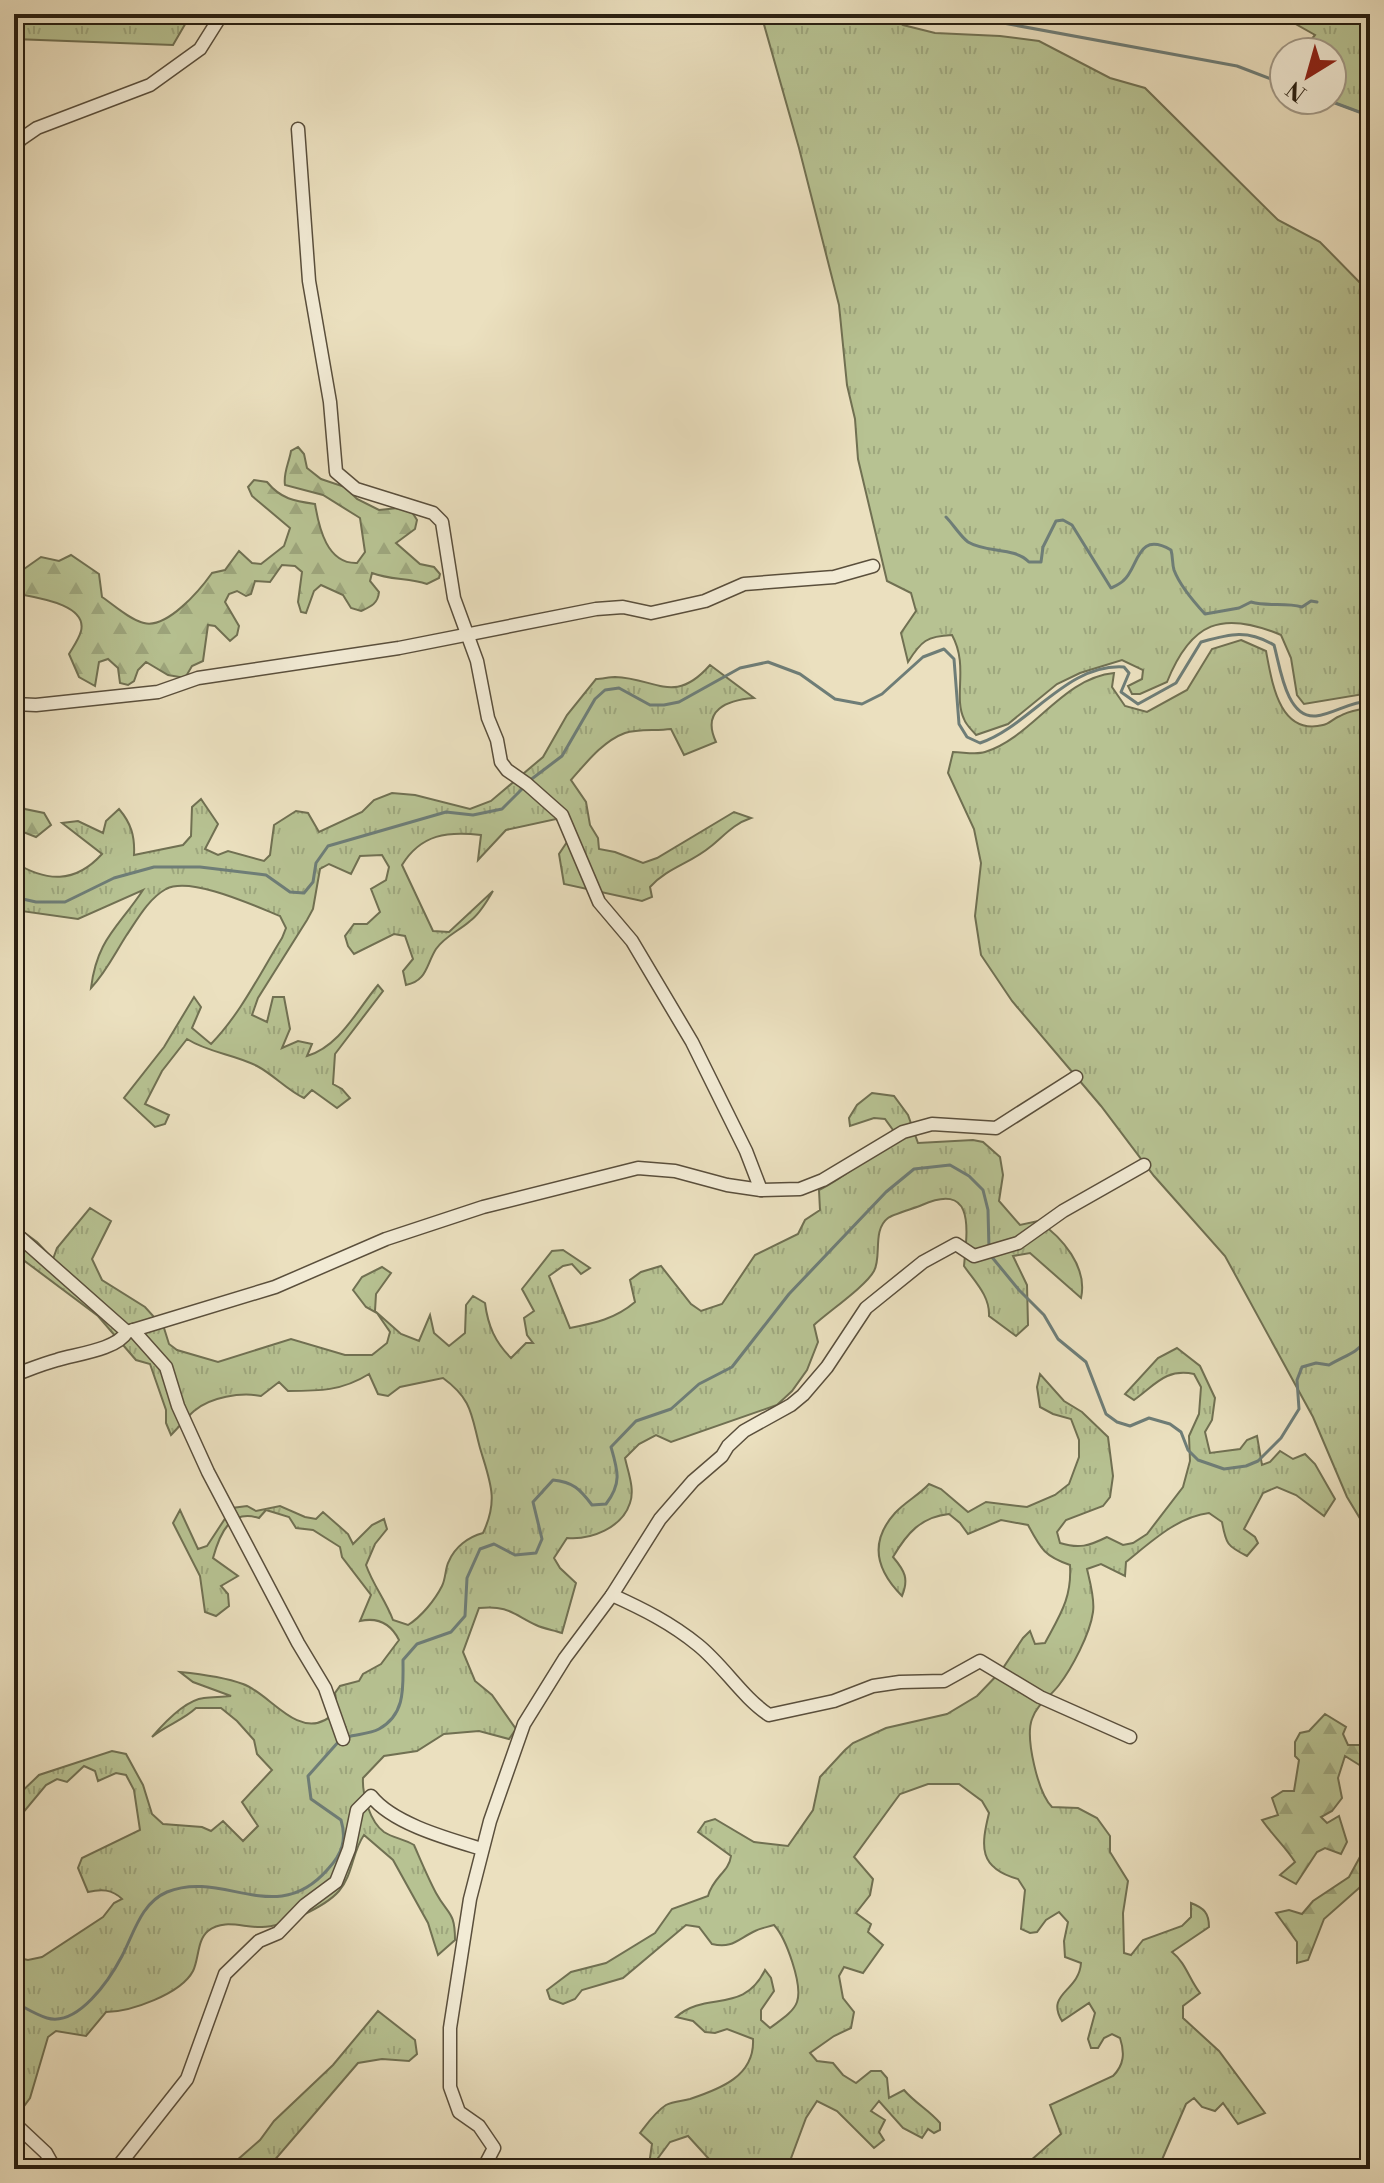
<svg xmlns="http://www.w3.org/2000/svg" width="1384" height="2183" viewBox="0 0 1384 2183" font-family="'Libre Bodoni',serif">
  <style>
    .grass { fill: url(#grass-tufts); stroke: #707052; stroke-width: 2 }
    .forest { fill: url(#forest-firs); stroke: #707052; stroke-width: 2 }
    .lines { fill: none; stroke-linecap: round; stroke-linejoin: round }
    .stream { stroke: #6e7d77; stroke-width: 3 }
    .minor-casing { stroke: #5a4f3c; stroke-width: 15 }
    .minor { stroke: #f2ebd5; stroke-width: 12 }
  </style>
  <defs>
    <pattern id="grass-tufts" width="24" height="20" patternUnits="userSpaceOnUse" patternTransform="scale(2)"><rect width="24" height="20" fill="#b7c292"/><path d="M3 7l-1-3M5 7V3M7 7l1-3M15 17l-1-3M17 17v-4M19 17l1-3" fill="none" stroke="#9da67d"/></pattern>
    <pattern id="forest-firs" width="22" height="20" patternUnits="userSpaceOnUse" patternTransform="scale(2)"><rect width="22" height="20" fill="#b7c292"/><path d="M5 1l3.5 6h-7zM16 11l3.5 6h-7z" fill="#9da67d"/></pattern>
  </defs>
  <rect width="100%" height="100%" fill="#ebe0bf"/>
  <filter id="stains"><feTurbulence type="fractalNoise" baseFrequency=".0025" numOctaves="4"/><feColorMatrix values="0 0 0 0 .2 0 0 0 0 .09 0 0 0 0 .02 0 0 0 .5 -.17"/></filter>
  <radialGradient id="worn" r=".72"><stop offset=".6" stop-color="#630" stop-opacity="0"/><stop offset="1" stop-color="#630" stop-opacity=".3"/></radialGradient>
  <g class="grass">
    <path d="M14,14H191L173,45L14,39Z"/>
    <path d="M761,14H886L903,25L935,33L1000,36L1039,41L1110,78L1145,88L1278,220L1320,242L1370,293V693L1304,704L1297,695L1291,658L1281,635C1222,610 1191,622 1167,682L1140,694H1132L1128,686L1142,679L1143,670L1122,660L1080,673L1057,684L1008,724L976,735C972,730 966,725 964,719C953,696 969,666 952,635C927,636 921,641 908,662L901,633L916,611L911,593L887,581L858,459L855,419L847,385L839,305L799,148Z"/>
    <path d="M1278,14H1370V116L1327,100H1332V52H1301L1315,35Z"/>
    <path d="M1241,640L1266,651C1272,682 1279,736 1323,725C1329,724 1334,718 1340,716C1348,711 1360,710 1370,707V1535L1347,1497L1313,1417L1225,1256L1154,1176L1101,1106L1012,1001L981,955L975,916L981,863L974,829L948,773L953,752C963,752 976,755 985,752C1033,737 1062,678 1114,673L1112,687L1125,706L1147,712L1187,690L1212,649Z"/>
    <path d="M710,665L754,698C727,700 701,710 716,742L684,755L671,729C656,731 638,729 625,733C603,741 586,763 571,780L586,802L590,825L598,838L599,849L615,852L643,863L657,858L734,812L751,818C733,824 724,836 710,847C691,863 667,868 650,887L652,897L642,901L564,884L559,854L573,833L556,819L506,830L478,860L481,835C448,831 421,834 402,865L433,931L449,932L493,891C487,901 480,914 470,921C459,931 445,936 436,949C426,965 427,981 406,985L403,971L413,959L405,936L394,934L354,954L348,946L345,936L354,924H367L380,912L371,889L386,880L389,867L382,855L360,856L351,874L329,864L320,869L313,909L307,920L258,998L252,1015L267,1022L273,997H284L290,1029L282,1048L298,1041L312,1044L307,1056C340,1046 357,1010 378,985L383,991L335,1054L333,1084L342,1089L350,1098L337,1108L312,1090L304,1098C287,1090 274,1075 257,1066C234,1054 209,1053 187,1039L162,1071L145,1104L169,1115L165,1124L155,1127L124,1098L164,1047L194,997L201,1007L192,1028L211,1044C241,1013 259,975 282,938L286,928L280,916C255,906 191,876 166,889C148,899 137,920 126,936C114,955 106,972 91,988C97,939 118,928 143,890L78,919L14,910V862C46,882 75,884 102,854L62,823L78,821L103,833L106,821L119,809C131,823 135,836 134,855L183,845L191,836L192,807L201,799L218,824L205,849L218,855L228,851L264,861L270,855L274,825L296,811L308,813L319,832L362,812L374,800L392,793L415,795L470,809L491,801L543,757L567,715L596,679C602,679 609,677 615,677C656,678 674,706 710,665Z"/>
    <path d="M872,1093L894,1096L908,1115L918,1143L973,1140L983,1142L1000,1157L1003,1175L999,1201L1020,1225L1038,1221C1062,1237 1088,1267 1081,1298L1030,1253L1013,1256L1027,1285L1028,1325L1016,1336L989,1316C990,1296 975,1282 964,1266C967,1231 976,1181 922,1205C915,1208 891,1215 888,1218C872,1230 882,1257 874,1271C866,1286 828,1312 814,1325L818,1342L807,1370L792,1391L777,1405L671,1442L656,1435L639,1444L625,1458C628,1472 635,1489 630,1503C622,1528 591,1540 567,1538L554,1558L560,1568L576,1583L562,1633C554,1630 544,1629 536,1625C513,1614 508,1605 479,1608L463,1652L475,1681L492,1695L516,1729L509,1739L479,1731L444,1734L417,1751L384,1756L363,1778C362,1794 370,1822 384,1832C393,1838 404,1839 414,1845C421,1861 428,1878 436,1893C448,1915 455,1911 455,1940L438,1955L428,1923L393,1860L364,1835C352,1852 353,1875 339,1891C326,1906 283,1927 262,1927C244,1928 224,1918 208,1931C197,1940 199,1959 193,1971C181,1994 130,2012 106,2012L86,2036L56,2031L48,2037L30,2098L14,2120V1957L28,1960L42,1957L103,1917L114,1903L122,1899C112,1889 101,1889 88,1892L78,1868L82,1858L140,1830L134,1790L126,1775L116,1773L98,1781L95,1771L84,1766L67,1782L57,1779L46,1785L17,1820L14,1818V1799L39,1775L112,1751L126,1754L143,1785L152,1814L163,1824L202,1827L211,1831L223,1821L243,1841L258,1826L242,1802L272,1770L257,1754L254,1740L237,1721L221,1708H196C182,1721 166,1725 152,1737C164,1723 185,1700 204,1698C213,1697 222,1697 231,1696L193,1682L180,1672C200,1674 224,1677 243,1684C269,1693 295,1736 325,1720C336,1715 337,1703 335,1693L340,1686L359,1681L363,1674L381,1664L399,1640C391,1624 378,1617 360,1621L371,1595L342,1557L340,1547L313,1530L296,1528L289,1517L266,1510L259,1518C230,1509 220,1533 213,1558L238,1576L221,1586L228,1594L229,1606L216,1616L205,1612L200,1576L173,1523L180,1510L198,1549L207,1546L232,1508L247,1506L256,1511L280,1506L305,1517L316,1519L323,1512L348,1534L353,1544L372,1525L384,1519L387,1529L375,1544L366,1565C373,1585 386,1601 393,1620L408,1625C421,1617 435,1600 442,1586C446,1578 445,1568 449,1561C455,1547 468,1537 483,1533C499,1499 490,1482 480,1448C471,1415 473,1400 443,1378L400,1387L388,1396L378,1394L369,1374C342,1391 319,1391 288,1391L279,1382L261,1396C241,1392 210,1397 194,1411C186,1418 179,1427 171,1435L166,1423V1410L150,1364L136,1360L98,1316L14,1253V1225L37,1242L53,1259L57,1248L90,1208L111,1221L92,1259L102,1280L145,1307L164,1328L169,1344L177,1350L218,1362L291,1339L345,1355H372L387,1343L390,1332L377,1313L366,1307L353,1290L362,1277L382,1267L391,1273L376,1294L375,1311L401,1334L419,1341L430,1315L434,1333L449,1346L465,1333L466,1305L473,1296L485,1303C488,1326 495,1342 511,1358L526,1343H533L527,1335L524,1318L534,1311L522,1289L552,1251L563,1250L590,1268L581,1274L572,1264L563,1266L549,1276L570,1328C595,1323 615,1319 635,1302L630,1280L641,1272L661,1266L691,1304L701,1311L722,1304L755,1255L798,1234L805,1220L820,1210L819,1190C848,1176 870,1154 898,1137L885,1119L874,1118L850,1126L849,1118L857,1105Z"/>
    <path d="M1177,1348L1200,1366L1215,1398L1212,1420L1205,1432L1210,1453L1240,1449L1247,1440L1257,1436L1262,1465L1270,1462L1280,1451L1293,1459L1305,1454L1315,1464L1335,1499L1324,1516L1296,1495L1277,1487L1263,1493L1244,1529L1255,1537L1258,1543L1247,1556C1227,1546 1226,1544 1222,1522L1209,1513C1177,1517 1151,1542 1126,1562L1125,1576L1101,1564L1087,1569C1090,1582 1095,1599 1093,1612C1090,1634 1072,1668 1059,1685C1050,1697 1037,1704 1032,1719C1025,1738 1038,1793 1052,1807L1078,1808L1097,1818L1110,1836V1852L1128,1881L1123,1913L1124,1953L1131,1955L1143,1940L1182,1926L1191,1917V1903C1204,1908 1209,1913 1209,1927L1172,1952C1186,1963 1189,1979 1200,1993L1183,2006V2018L1219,2051L1265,2113L1238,2124L1223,2103L1215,2111L1202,2107L1194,2098L1186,2104L1158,2169L1022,2168L1061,2134L1050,2105L1113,2076C1124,2065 1125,2053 1120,2038L1112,2034L1104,2038L1098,2048H1091L1088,2039L1095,2013L1089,2003L1062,2021C1045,1993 1079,1992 1081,1963L1065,1957L1064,1941L1068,1922L1059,1912L1046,1920L1037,1932L1030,1933L1021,1929L1025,1890L1018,1879C978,1868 981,1846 989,1813L982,1801L959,1784H928L900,1794L854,1857L873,1879L870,1895L856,1913L871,1924L868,1932L883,1945L863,1973L844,1967L839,1976L843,1998L854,2012L851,2028L834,2036L810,2053L817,2061L833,2063L843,2075L856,2083L871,2071H881L887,2078L889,2098L904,2090C915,2103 929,2110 940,2123V2130L934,2133L928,2129L922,2138L903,2128L879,2101L871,2111L885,2120L879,2132L884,2140L874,2148L837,2111L817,2101L806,2118L787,2169H699L709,2159L688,2136L670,2142L655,2162L650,2158L652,2144L640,2133C647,2124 655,2112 666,2105C673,2101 683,2101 690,2099C720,2089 755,2076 753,2039L727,2029L715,2033L705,2032L693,2021L676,2017C707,1990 743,2015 765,1970L771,1978L774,1991L761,2010V2020L770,2028C779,2021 793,2013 797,2002C803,1985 786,1938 774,1925C768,1927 761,1928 755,1931C738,1939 732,1949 712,1944L699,1927L686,1925L623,1978L582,1990L575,1999L563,2004L550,1999L547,1990L571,1972L606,1963L655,1933L672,1909L708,1896C713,1877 729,1872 731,1856L698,1832L705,1822L715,1819L754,1842L788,1846L813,1810L820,1777L845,1750L853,1743L886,1728L947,1714L977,1696L1001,1671L1023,1638L1030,1631L1035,1644L1045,1643C1060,1615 1072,1598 1070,1565C1044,1556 1041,1549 1028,1525L1001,1520L968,1534L960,1523L949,1514C921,1517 907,1533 893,1557C905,1571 909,1579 902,1596C877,1571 868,1543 895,1513C905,1502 919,1495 929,1484L941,1489L968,1512L986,1502L1027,1507L1055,1495L1069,1484L1079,1457V1440L1071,1419L1053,1414L1040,1407L1037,1387L1040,1374L1064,1401L1082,1412L1108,1437L1113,1476L1110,1497L1103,1506L1066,1520L1057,1532L1060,1543C1079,1549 1089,1546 1107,1537L1123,1545L1133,1543L1147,1534L1183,1487L1190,1461L1189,1436L1199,1414L1201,1387L1194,1374C1166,1368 1155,1385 1134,1400L1125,1394L1158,1358Z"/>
    <path d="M378,2011L415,2040L417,2054L409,2061L382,2059L358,2063L267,2169H211L236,2161L260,2140L274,2121L333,2065Z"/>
  </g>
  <g class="forest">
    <path d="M298,447L304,454L307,468L321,479L345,487L357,499L379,510L398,508L412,512L417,520L415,529L396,543L420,564L434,567L440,574L439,578L427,584C408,578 390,580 372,573L370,581L379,592C378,604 370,607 361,611L351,608L343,595L321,585L314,591L306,613L301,612L298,602L302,572L295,566L282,565L270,582L255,581L251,594L246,596L237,591L229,594L225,602L239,626L237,635L230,641L215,626L208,625L203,661L192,666L185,678L168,675L146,662L138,670L134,681L128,685L120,683L118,668L108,659L99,662L95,686L79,677L69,654C73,647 79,639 81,631C88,603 32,597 14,593V547L21,554L16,567L24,569L41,557L59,561L71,555L99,574L102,597C114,605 130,620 144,623C167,629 200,590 212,573L225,570L239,551L252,563L261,564L284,546L290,528L252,496L248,487L254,480L267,482C281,499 294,501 315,504C319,528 327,564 357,563L365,552L360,518L323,495L285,485C283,473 289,463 291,451Z"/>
    <path d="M14,798L25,809L44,813L51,825L36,837L23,832L14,817Z"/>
    <path d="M1325,1714L1346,1727L1343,1734L1348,1745H1366L1370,1742V1866L1367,1881L1324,1919L1308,1960L1297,1963V1942L1276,1913L1289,1910L1302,1914L1313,1901L1349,1877L1361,1855L1368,1834V1814L1361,1766L1345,1756L1338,1778L1342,1798L1332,1811L1321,1817L1327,1823L1339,1816L1347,1842L1341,1854L1325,1848L1317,1852L1296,1884L1280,1875L1295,1862C1285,1846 1273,1836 1262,1820L1278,1815L1272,1798L1283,1791H1294L1299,1760L1295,1756V1742L1300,1733L1309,1731Z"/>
  </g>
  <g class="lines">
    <g class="stream">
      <path d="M954,14L1237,66L1284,84"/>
      <path d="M1327,100L1370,116"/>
      <path d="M946,517C953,524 960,536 968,542C986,553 1015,547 1029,562H1041L1043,547L1056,521L1063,520L1072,525L1111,588C1115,586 1120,584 1123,581C1139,568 1136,530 1171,550C1173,557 1172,563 1174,570C1180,586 1193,601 1205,614L1239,608L1251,602C1269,607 1285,602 1302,607L1311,601L1317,602"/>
      <path d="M529,781L562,756L595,699L605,690L619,688L650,705H664L679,702L740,668L768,662L800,674L835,699L862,704L882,694L923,657L944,649L954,659L959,724L967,737L980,743C1030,726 1067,663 1124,667L1129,673L1121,692L1138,704L1176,683L1201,642C1230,634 1247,629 1274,645C1280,666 1286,719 1316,716C1334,714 1348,702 1370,701"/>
      <path d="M14,897L36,902H65L114,878L154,867H200L266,875L290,892L304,893L313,882L316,863L328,846L446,812L473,815L502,809L524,787"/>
      <path d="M991,1256L1019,1290L1044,1315L1058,1339L1086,1362L1106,1414L1117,1422L1130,1426L1149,1418L1170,1424L1181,1432L1188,1450L1198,1460L1224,1469L1246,1466L1258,1461L1281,1438L1299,1409L1297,1380L1302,1367L1316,1363L1329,1365C1359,1348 1370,1351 1364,1313L1370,1310"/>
      <path d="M1361,1536L1370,1553"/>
      <path d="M347,1737C357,1734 370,1734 379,1729C406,1714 403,1687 403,1660L417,1644L451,1632L465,1616L467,1578L480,1549L494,1544L515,1555L536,1553L542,1539L533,1502L553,1480C573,1482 580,1489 592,1505L606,1504C622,1483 618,1471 611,1447L636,1421L671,1409L699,1384L732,1367L789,1294L886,1192L914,1169L950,1165L969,1176L983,1190L988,1210L989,1249"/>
      <path d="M14,2002C24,2007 36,2015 47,2018C78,2027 110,1979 122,1956C134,1933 141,1903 167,1892C224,1869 276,1929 328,1869C342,1854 347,1840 341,1820L311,1799L308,1776L340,1740"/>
    </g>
    <defs>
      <g id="minor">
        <path d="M298,129L309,281L330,402L336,472L356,489L433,513L442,522L454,598L477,661L488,718L497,740L501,762L507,770L527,784L562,815L599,902L632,941L692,1042L746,1151L761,1190"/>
        <path d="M14,147L21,139L37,128L150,85L200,49L222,14"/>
        <path d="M14,704L36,705L158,692L198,678L399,648L596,609L623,607L651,613L705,601L744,584L834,577L873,566"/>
        <path d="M14,1232L127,1332"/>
        <path d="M133,1330L166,1367L178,1406L208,1472L298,1643L325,1688L343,1739"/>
        <path d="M14,1375C28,1370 42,1364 57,1360C76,1354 116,1350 127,1332L275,1287L386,1239L483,1207L638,1168L675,1171L727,1185L761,1190L800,1189L823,1180L903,1132L932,1124L996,1128L1076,1077"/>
        <path d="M612,1595C643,1609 671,1623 698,1645C724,1666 742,1697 769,1715L834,1701L873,1686L900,1682L944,1681L980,1661L1040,1697L1130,1737"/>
        <path d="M14,2123L46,2153L55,2169"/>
        <path d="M116,2169L187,2079L225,1974L259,1941L278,1933L305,1905L336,1882L349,1849L357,1810L371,1796C393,1824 449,1839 482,1849"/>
        <path d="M483,2169L494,2148L479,2126L459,2112L450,2087V2028L470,1899L490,1821L524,1724L565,1658L612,1595L660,1519L693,1481L722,1456L728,1446L744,1431L791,1405L803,1395L827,1367L866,1308L923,1262L956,1244L974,1256L1018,1243L1063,1211L1144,1165"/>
      </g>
    </defs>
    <use href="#minor" class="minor-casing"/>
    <use href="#minor" class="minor"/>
  </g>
  <rect width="1384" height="2183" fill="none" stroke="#ebe0bf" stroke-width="48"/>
  <rect x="16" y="16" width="1352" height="2151" fill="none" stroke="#291f11" stroke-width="4"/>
  <rect x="24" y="24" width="1336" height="2135" fill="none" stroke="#291f11" stroke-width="2"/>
  <g transform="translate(1308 76) rotate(217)"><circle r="38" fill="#f2ebd5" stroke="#a29987" stroke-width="2"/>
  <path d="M0-6L14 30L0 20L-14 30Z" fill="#8f2418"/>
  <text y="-12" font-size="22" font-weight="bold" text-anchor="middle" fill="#291f11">N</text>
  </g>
  <rect width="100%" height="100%" filter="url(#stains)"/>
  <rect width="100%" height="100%" fill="url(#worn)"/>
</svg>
